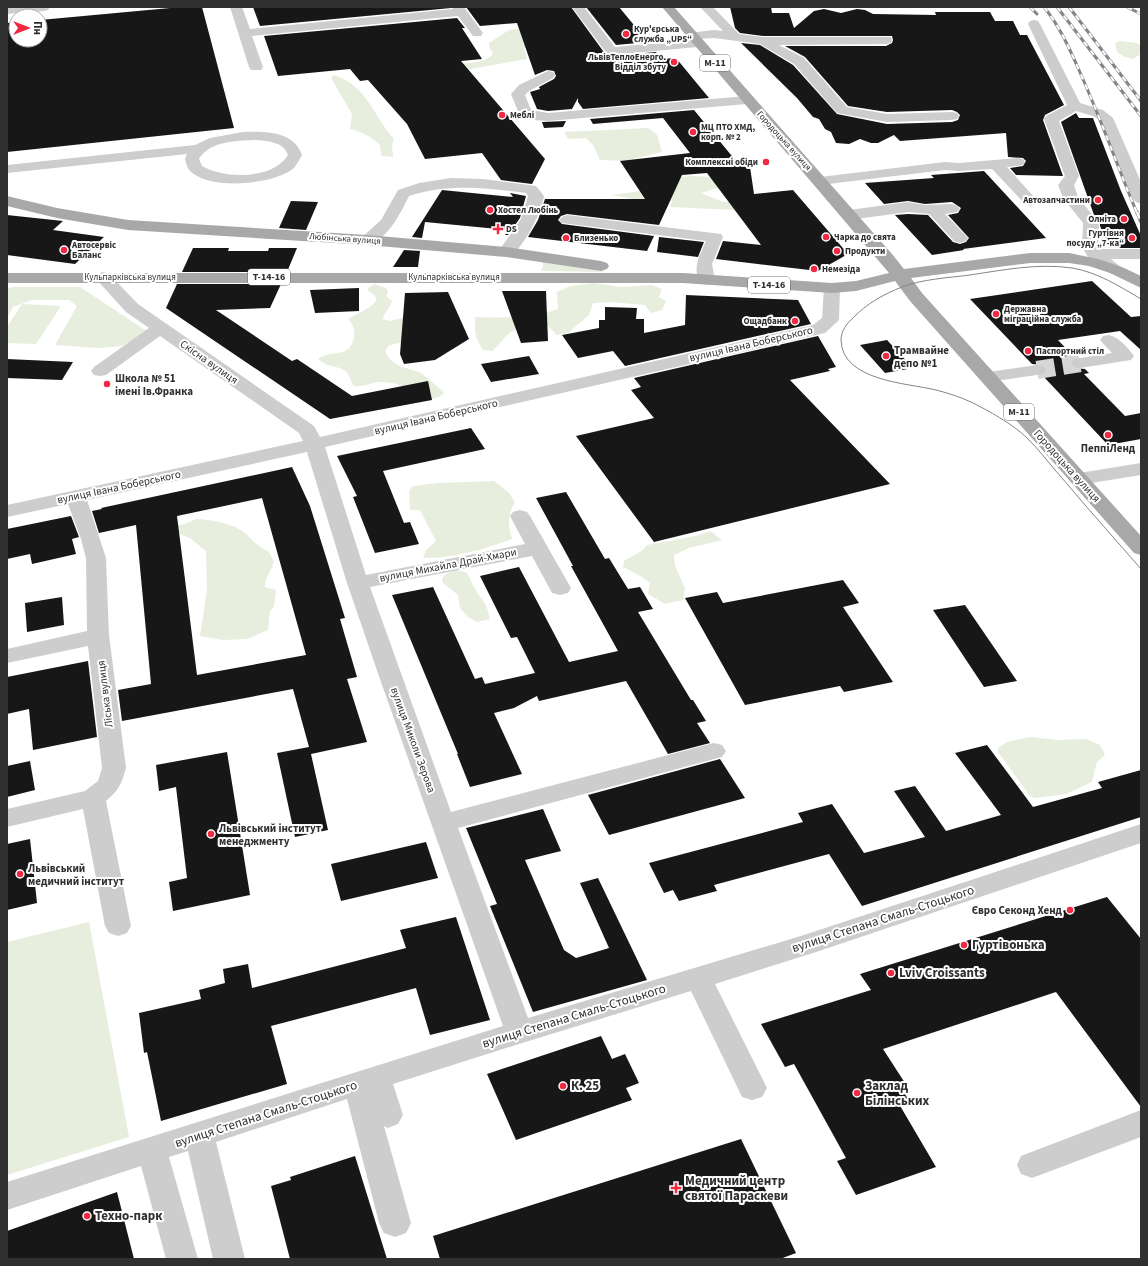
<svg xmlns="http://www.w3.org/2000/svg" width="1148" height="1266" viewBox="0 0 1148 1266" font-family="'Source Sans 3',sans-serif">
  <style>
    .green { fill: #e7eede }
    .building { fill: #171717; fill-rule: evenodd }
    .lines { fill: none; stroke-linecap: round; stroke-linejoin: round }
    .minor-tunnel { stroke: #d6d6d6; stroke-width: 18; stroke-dasharray: 18 8; stroke-linecap: butt }
    .minor { fill: #cdcdcd; fill-rule: evenodd }
    .major { fill: #a8a8a8; fill-rule: evenodd }
    .tram { stroke: #858585; stroke-width: 1 }
    .rail-far1-casing { stroke: #858585; stroke-width: 3 }
    .rail-casing { stroke: #858585; stroke-width: 3.5 }
    .rail-far1 { stroke: #fff; stroke-width: 2; stroke-dasharray: 5.5; stroke-linecap: butt }
    .rail { stroke: #fff; stroke-width: 2.5; stroke-dasharray: 7; stroke-linecap: butt }
    .poi-dot { fill: #f12941; stroke: #fff; stroke-width: 1.5 }
    .labels { text-anchor: middle; dominant-baseline: central; stroke-width: 4; stroke-linejoin: round; paint-order: stroke }
    .far-poi-label { font-size: 9px; font-weight: bold; fill: #303030; stroke: #fff; text-anchor: start }
    .far-street-label { font-size: 9px; fill: #303030; stroke: #fff }
    .shield { fill: #fff; stroke: #6e6e6e; stroke-width: 1 }
    .shield-label { font-size: 10px; font-weight: bold; fill: #303030 }
    .street-label { font-size: 11px; fill: #303030; stroke: #fff }
    .poi-label { font-size: 11px; font-weight: bold; fill: #303030; stroke: #fff; text-anchor: start }
    .near-street-label { font-size: 13px; fill: #303030; stroke: #fff }
    .near-poi-label { font-size: 13px; font-weight: bold; fill: #303030; stroke: #fff; text-anchor: start }
  </style>
  <rect width="100%" height="100%" fill="#fff"/>
  <g class="green">
    <path d="M526,28L555,46L524,48L527,59L448,73L449,64C463,63 483,65 493,54L489,47V43L509,30Z"/>
    <path d="M1120,41L1137,43L1141,46V54L1133,59L1125,57L1117,52L1115,43Z"/>
    <path d="M334,75C368,86 373,116 394,139L392,146L393,157L381,156L380,145C372,137 362,132 350,129L352,114L331,78Z"/>
    <path d="M648,128L657,135L662,152L624,161L600,160L593,145L586,138L568,139L564,132Z"/>
    <path d="M693,176L723,178L726,185L701,193L723,202H739L734,210L670,207L672,201L633,199L611,195L642,191L679,177Z"/>
    <path d="M543,262L606,272L541,271L543,267Z"/>
    <path d="M594,283L621,287L652,285L662,289L659,297L666,301L662,310L651,313L645,305L611,302L593,303L589,315L568,333L557,335L548,326C517,324 512,328 493,351L483,350C474,336 475,332 475,317C504,318 531,318 558,309L557,292L570,286Z"/>
    <path d="M375,284L386,288L388,291L386,296L392,301C390,309 384,312 383,319L390,321L406,317L407,342C402,343 394,343 389,346C379,353 394,363 400,366C407,369 414,370 421,373C426,377 440,388 444,393L441,396L429,400C413,390 398,381 379,382C370,382 364,388 354,386C350,381 350,374 344,370C335,365 328,368 318,359C330,349 350,360 354,337C355,330 353,324 348,319L370,307L376,301V297L368,290V288Z"/>
    <path d="M12,287H80L148,332L122,346L99,348L55,345L77,306L69,300H32L13,307L7,318V289Z"/>
    <path d="M22,304L61,306L36,344L7,343V327Z"/>
    <path d="M494,481L508,492L515,502C507,516 508,525 512,539C483,550 454,558 423,558L426,550L436,541L420,510H410L409,491L413,486L438,483Z"/>
    <path d="M196,519C208,519 232,524 241,530C252,538 255,546 268,551L274,561C272,570 264,579 265,587L276,590L274,607L270,611L268,630L247,639L223,640L200,636L207,590L206,551L191,539L165,527L185,524Z"/>
    <path d="M710,531L722,540L689,548L674,555L675,566L685,588L683,600L665,604L648,594L650,583L644,578L623,567L624,561L643,550L647,545L695,536Z"/>
    <path d="M454,570L466,572C470,577 471,582 474,587C482,602 486,600 490,619L477,622L468,617L460,608L458,595L442,582L443,576Z"/>
    <path d="M1030,737L1058,740L1086,739L1100,745L1105,755L1097,762L1092,782L1066,794L1035,798L1030,796L998,752V748L1007,742Z"/>
    <path d="M89,922L129,1137L7,1175V942Z"/>
  </g>
  <g class="building">
    <path d="M181,7H202L234,128L7,152V23L16,22V40H40V20Z"/>
    <path d="M253,7H451V8L260,26Z"/>
    <path d="M466,7H571L606,55L612,56L656,52L661,59L676,58L709,98L583,109L578,102V98L572,109L548,111L537,109L530,92L540,89L539,87L554,79L556,76L554,71L547,70L535,75L517,23L480,26Z"/>
    <path d="M586,7H619L648,42L616,45Z"/>
    <path d="M730,7H771L772,13H789L794,28L814,11L824,9L841,13L857,9L865,10L873,14L936,15L935,12H990L995,21H1013L1020,35H1027L1064,105L1045,115L1043,120L1063,176L1016,175L1010,168L1023,166L1026,161L1023,158L1008,157L1006,133L900,141L894,135L878,143H871L860,139L849,144L836,143L831,132L825,129L819,119L813,117L797,98L741,43L760,45L793,65L837,114L887,124L952,122L958,120L960,115L957,112L952,110L887,112L848,106L805,57L785,46H886L892,43L893,40L892,36H763L740,33L735,28Z"/>
    <path d="M457,18L465,28H462L482,59L461,61L545,159L532,184L501,180L482,153L425,159L407,124L368,80L360,81L350,69L278,76L264,36Z"/>
    <path d="M694,110L736,161L749,160L754,194L793,190L848,254L818,271L716,259L723,241L761,245L707,173L682,175L659,225L567,214L561,216L558,220L562,224L654,236L647,251L528,237L538,220L545,199H645L620,161L690,153L663,118L593,124L590,119Z"/>
    <path d="M1076,113L1079,118H1093L1121,191L1141,236V248H1110L1100,226V222L1094,215L1061,122Z"/>
    <path d="M566,121L563,127L544,128L542,122Z"/>
    <path d="M984,171L1046,238L963,249L964,250L932,255L895,215L908,214L928,215L953,242L960,244L966,242L969,238L948,215L958,213L961,208L952,202L925,204L908,201L884,204L865,183L934,178L931,175Z"/>
    <path d="M442,190L513,197L510,193L526,196L520,218L508,235H505L508,230L425,222L422,238L412,237Z"/>
    <path d="M291,201L318,202L306,230L279,228Z"/>
    <path d="M7,215L63,221L53,230L104,237L75,264L7,255Z"/>
    <path d="M659,237L704,242L698,257L657,252Z"/>
    <path d="M193,248H229L228,251H268L269,248H297L287,272H182Z"/>
    <path d="M404,250L420,251L418,267H393Z"/>
    <path d="M1092,281L1131,317L1141,316V350L1120,331L1058,340L1074,357L1070,363L1073,368L1085,369L1089,373L1084,374L1125,416L1141,413V439L1108,445L1043,376L1048,370L1044,365L1032,364L970,299Z"/>
    <path d="M177,284H281L270,308L216,310L292,361L297,359L352,396L428,381L432,400L330,419L166,308Z"/>
    <path d="M359,288V311L315,313L310,290Z"/>
    <path d="M502,291H546L548,341L521,343Z"/>
    <path d="M448,292L469,339L435,360L404,364L400,354L405,293Z"/>
    <path d="M686,295L798,300L811,324L625,366L613,351L578,358L562,335L599,328V320H605V307L637,308L636,319H644V333L685,325Z"/>
    <path d="M818,336L836,367L828,369L830,371L790,380L890,484L654,542L576,436L654,418L631,390L641,387L634,378Z"/>
    <path d="M887,340L913,368L885,373L860,345Z"/>
    <path d="M529,356L539,374L491,382L481,364Z"/>
    <path d="M7,359L73,362L62,380L7,378Z"/>
    <path d="M471,428L485,449L383,471L404,523L410,522L419,544L375,553L353,497L357,496L337,456Z"/>
    <path d="M292,467L310,506L345,618L340,619L357,677L347,679L367,742L311,754L328,830L295,837L277,753L309,747L293,689L122,721L118,690L151,684L136,525L99,533L92,511L102,509L101,508ZM262,498L306,655L197,675L177,516Z"/>
    <path d="M566,492L605,559L609,558L628,589L640,587L653,609L638,612L691,700H693L706,721L697,723L710,743L668,754L626,681L539,701L537,696L514,708L494,713L522,774L470,787L457,754H458L392,595L433,587L475,679L482,677L485,684L535,673L517,637L511,638L480,576L519,567L569,662L618,651L571,566H573L536,498Z"/>
    <path d="M71,516L79,537L72,539L76,554L32,564L30,554L7,559V529Z"/>
    <path d="M843,580L859,603L843,607L893,682L844,692L840,686L745,705L685,598L717,592L723,603Z"/>
    <path d="M62,597L64,625L27,632L25,603Z"/>
    <path d="M965,605L1017,681L984,687L933,610Z"/>
    <path d="M88,661L97,737L33,750L29,709L7,714V677Z"/>
    <path d="M987,745L1033,807L1102,788L1098,782L1141,770V817L862,906L829,854L714,885L717,891L679,901L673,890L664,893L649,863L803,822L798,813L832,804L864,853L925,837L894,791L915,786L946,831L1001,815L955,753Z"/>
    <path d="M227,752L250,895L173,911L169,882L187,878L176,787L159,791L156,765Z"/>
    <path d="M720,759L745,798L609,835L588,795Z"/>
    <path d="M30,761L35,790L7,797V766Z"/>
    <path d="M543,809L561,851L525,860L564,950L576,958L609,948L580,883L598,878L647,980L533,1012L490,906L497,904L466,828Z"/>
    <path d="M30,839L37,903L7,910V844Z"/>
    <path d="M426,842L438,878L341,901L331,864Z"/>
    <path d="M1107,897L1141,939V1107L1056,992L883,1049L905,1083L900,1085L909,1101L899,1104L936,1167L856,1195L837,1161L846,1158L794,1064L785,1067L761,1024L871,990L860,974Z"/>
    <path d="M456,917L490,1020L430,1035L416,988L271,1026L287,1084L161,1121L147,1052L144,1053L139,1013L201,999L199,990L225,983L223,969L248,964L252,988L406,948L400,930Z"/>
    <path d="M601,1036L612,1059L625,1054L639,1083L626,1088L632,1100L516,1140L487,1074Z"/>
    <path d="M741,1139L796,1253L780,1259H440L433,1236Z"/>
    <path d="M355,1156L387,1259H290L271,1186L291,1180L290,1177Z"/>
    <path d="M117,1192L134,1259H7V1231Z"/>
  </g>
  <g class="lines">
    <path class="minor-tunnel" d="M1037,370L1080,363"/>
    <g class="minor">
      <path d="M7,7H50L48,10L44,11L7,14Z"/>
      <path d="M230,7H242L250,29L453,9L452,7H464L483,33L481,36H473L458,16L252,36L263,67L261,70H251L249,67Z"/>
      <path d="M572,7H584L615,47L691,40L688,39L686,36L688,33L714,30L723,31L700,7H713L739,34L763,37H891L892,40L891,43L886,44L779,45L804,58L847,107L887,114L952,112L957,113L959,116L957,119L952,120L887,122L837,113L794,64L760,44L714,38L698,39L702,40L703,43L702,46L697,47L612,55L607,54Z"/>
      <path d="M1034,20L1038,21L1040,24L1080,103L1103,110L1113,118L1141,182V204L1136,202L1133,199L1100,120L1093,116L1076,111L1059,121L1079,176L1074,185L1078,197L1099,223L1098,247L1099,249H1141V259H1111L1124,270L1122,273L1116,275L1110,273L1088,257L1082,247L1083,223L1063,198L1058,185L1065,176L1044,119L1046,116L1067,105L1028,24L1030,21Z"/>
      <path d="M548,71L553,72L555,75L553,78L529,91L525,95L531,110L548,113L747,96L752,97L754,100L752,103L747,104L548,121L533,120L520,116L511,94L519,85Z"/>
      <path d="M243,132C265,131 294,131 302,155C300,159 297,164 294,168C274,185 208,191 189,170C187,167 186,163 185,159L187,154L7,173V165L195,145L210,138ZM254,140C267,141 283,141 288,155C273,180 224,179 202,166L199,159C210,141 236,141 254,140Z"/>
      <path d="M1018,158L1023,159L1025,162L1023,165L1007,167L1035,198L1038,201L1035,204L1030,206L1025,204L992,169L959,171L945,170L820,185L815,184L813,181L815,178L820,177L945,162L959,163Z"/>
      <path d="M451,178L483,179L536,186L544,196C541,213 526,243 512,255C509,258 505,256 500,255L498,252L521,219L528,196L526,193C486,188 448,183 409,196C401,212 384,249 361,243L359,240L381,220L398,190L419,183Z"/>
      <path d="M908,202L925,205L952,204L957,206L960,209L957,212L945,214L968,238L966,241L960,243L954,241L929,214L908,212L849,220L844,218L841,215L844,212L849,210Z"/>
      <path d="M567,215L721,234L723,237L712,264L715,280L713,283L707,285L701,283C691,269 700,255 706,241L562,223L559,220L562,217Z"/>
      <path d="M103,272L109,274L138,304L314,426L320,437L813,325L822,318L824,288L826,284L832,283L838,284L840,288L839,320L825,333L325,447L366,575L525,544L510,516L513,512L520,510L527,512L530,516L571,588L568,593L560,595L552,593L532,556L370,587L451,812L714,743L722,745L726,751L722,757L714,759L458,828L528,1018L804,935L1141,824V843L816,952L715,984L767,1088L762,1097L752,1100L742,1097L691,991L519,1044L393,1084L403,1115L398,1124L388,1128L384,1126L411,1223L406,1233L395,1237L384,1233L379,1223L347,1099L216,1142L245,1259H213L188,1151L169,1157L198,1259H166L141,1166L7,1210V1182L503,1026L381,682L347,583L307,452L87,500L106,558L109,635L126,768C121,785 119,790 106,801L131,926L127,933L118,936L109,933L105,926L83,809L7,827V809L85,791L98,781L102,768L88,646L7,663V649L87,631L86,558L81,539L68,504L7,517V505L303,441L299,433L160,336L106,375L100,376L94,375L91,371L94,367L149,328L126,312L97,280L95,277L97,274Z"/>
      <path d="M1109,335C1119,337 1128,348 1134,356L1131,360L1080,368L1074,367L1071,363L1074,359L1112,353L1100,340L1103,336Z"/>
      <path d="M1037,365L1043,366L1046,370L1043,374L988,382L982,381L979,377L982,373L988,372Z"/>
      <path d="M1141,463V475L1079,485L1072,483L1069,479L1072,475L1079,473Z"/>
      <path d="M1141,1110V1137L1032,1178L1021,1174L1017,1165L1021,1156Z"/>
    </g>
    <g class="major">
      <path d="M662,7H674L892,254L904,269L1030,253H1069L1098,259L1122,267L1141,276V288L1110,273L1089,266L1069,263H1030L911,278L922,293L1141,536V555L1134,553L910,301L895,281L856,291L832,293L683,283H7V273H683L832,283L856,281L889,273Z"/>
      <path d="M7,196L57,208L128,220L367,235L506,247L601,261L607,263L609,266L607,269L601,271L506,257L367,245L128,230L57,218L7,206Z"/>
    </g>
    <path class="tram" d="M1141,299C1119,286 1097,272 1072,268C1038,263 1003,270 970,275C947,278 923,279 902,287C884,294 866,304 853,318C847,323 841,331 841,340C842,381 907,383 936,390C948,393 960,397 971,402C989,411 1011,423 1026,437C1039,449 1050,465 1062,478C1088,509 1115,539 1141,569"/>
    <defs>
      <g id="rail-far1">
        <path d="M1030,7L1037,14"/>
        <path d="M1044,7C1061,28 1071,52 1082,77C1102,122 1118,168 1137,213"/>
        <path d="M1057,7L1141,116"/>
        <path d="M1069,7L1141,101"/>
        <path d="M1127,7L1141,14"/>
      </g>
      <path id="rail" d="M1137,212L1141,222"/>
    </defs>
    <use href="#rail-far1" class="rail-far1-casing"/>
    <use href="#rail" class="rail-casing"/>
    <use href="#rail-far1" class="rail-far1"/>
    <use href="#rail" class="rail"/>
  </g>
  <g class="poi-dot">
    <circle cx="626" cy="34" r="4"/>
    <circle cx="674" cy="62" r="4"/>
    <circle cx="502" cy="115" r="4"/>
    <circle cx="693" cy="132" r="4"/>
    <circle cx="766" cy="162" r="4"/>
    <circle cx="1098" cy="200" r="4"/>
    <circle cx="490" cy="210" r="4"/>
    <circle cx="1124" cy="219" r="4"/>
    <path d="M496 223h4v4h4v4h-4v4h-4v-4h-4v-4h4z"/>
    <circle cx="826" cy="237" r="4"/>
    <circle cx="566" cy="238" r="4"/>
    <circle cx="1132" cy="238" r="4"/>
    <circle cx="64" cy="250" r="4"/>
    <circle cx="837" cy="251" r="4"/>
    <circle cx="814" cy="269" r="4"/>
    <circle cx="996" cy="314" r="4"/>
    <circle cx="795" cy="321" r="4"/>
    <circle cx="1028" cy="351" r="4"/>
    <circle cx="886" cy="356" r="4"/>
    <circle cx="107" cy="384" r="4"/>
    <circle cx="1108" cy="435" r="4"/>
    <circle cx="211" cy="834" r="4"/>
    <circle cx="20" cy="874" r="4"/>
    <circle cx="1070" cy="910" r="4"/>
    <circle cx="964" cy="945" r="4"/>
    <circle cx="891" cy="973" r="4"/>
    <circle cx="563" cy="1086" r="4"/>
    <circle cx="857" cy="1093" r="4"/>
    <path d="M674 1182h4v4h4v4h-4v4h-4v-4h-4v-4h4z"/>
    <circle cx="87" cy="1216" r="4"/>
  </g>
  <g class="labels">
    <g class="far-poi-label">
      <text x="634" y="29">Кур'єрська<tspan x="634" dy="10">служба „UPS“</tspan></text>
      <text x="666" y="57" text-anchor="end">ЛьвівТеплоЕнерго.<tspan x="666" dy="10">Відділ збуту</tspan></text>
      <text x="510" y="115">Меблі</text>
      <text x="701" y="127">МЦ ПТО ХМД,<tspan x="701" dy="10">корп. № 2</tspan></text>
      <text x="758" y="162" text-anchor="end">Комплексні обіди</text>
      <text x="1090" y="200" text-anchor="end">Автозапчастини</text>
      <text x="498" y="210">Хостел Любінь</text>
      <text x="1116" y="219" text-anchor="end">Олніта</text>
      <text x="506" y="229">DS</text>
      <text x="1124" y="233" text-anchor="end">Гуртівня<tspan x="1124" dy="10">посуду „7-ка“</tspan></text>
      <text x="834" y="237">Чарка до свята</text>
      <text x="574" y="238">Близенько</text>
      <text x="72" y="245">Автосервіс<tspan x="72" dy="10">Баланс</tspan></text>
      <text x="845" y="251">Продукти</text>
      <text x="822" y="269">Немезіда</text>
      <text x="1004" y="309">Державна<tspan x="1004" dy="10">міграційна служба</tspan></text>
      <text x="787" y="321" text-anchor="end">Ощадбанк</text>
      <text x="1036" y="351">Паспортний стіл</text>
    </g>
    <g class="far-street-label">
      <text transform="translate(784 141) rotate(48)">Городоцька вулиця</text>
      <text transform="translate(345 239) rotate(4)">Любінська вулиця</text>
      <text x="130" y="277">Кульпарківська вулиця</text>
      <text x="454" y="277">Кульпарківська вулиця</text>
    </g>
    <g class="shield">
      <rect x="700" y="55" width="30" height="16" rx="3"/>
      <rect x="248" y="269" width="42" height="16" rx="3"/>
      <rect x="748" y="277" width="42" height="16" rx="3"/>
      <rect x="1004" y="404" width="30" height="16" rx="3"/>
    </g>
    <g class="shield-label">
      <text x="715" y="63">М-11</text>
      <text x="269" y="277">Т-14-16</text>
      <text x="769" y="285">Т-14-16</text>
      <text x="1019" y="412">М-11</text>
    </g>
    <g class="street-label">
      <text transform="translate(751 344) rotate(-13)">вулиця Івана Боберського</text>
      <text transform="translate(209 362) rotate(35)">Скісна вулиця</text>
      <text transform="translate(436 417) rotate(-13)">вулиця Івана Боберського</text>
      <text transform="translate(1067 466) rotate(48)">Городоцька вулиця</text>
      <text transform="translate(119 487) rotate(-12)">вулиця Івана Боберського</text>
      <text transform="translate(448 565) rotate(-11)">вулиця Михайла Драй-Хмари</text>
      <text transform="translate(105 694) rotate(-97)">Ліська вулиця</text>
      <text transform="translate(413 740) rotate(70)">вулиця Миколи Зерова</text>
    </g>
    <g class="poi-label">
      <text x="894" y="350">Трамвайне<tspan x="894" dy="13">депо №1</tspan></text>
      <text x="115" y="378">Школа № 51<tspan x="115" dy="13">імені Ів.Франка</tspan></text>
      <text x="1108" y="448" text-anchor="middle">ПеппіЛенд</text>
      <text x="219" y="828">Львівський інститут<tspan x="219" dy="13">менеджменту</tspan></text>
      <text x="28" y="868">Львівський<tspan x="28" dy="13">медичний інститут</tspan></text>
      <text x="1062" y="910" text-anchor="end">Євро Секонд Хенд</text>
    </g>
    <g class="near-street-label">
      <text transform="translate(883 919) rotate(-18)">вулиця Степана Смаль-Стоцького</text>
      <text transform="translate(574 1016) rotate(-17)">вулиця Степана Смаль-Стоцького</text>
      <text transform="translate(266 1114) rotate(-18)">вулиця Степана Смаль-Стоцького</text>
    </g>
    <g class="near-poi-label">
      <text x="972" y="945">Гуртівонька</text>
      <text x="899" y="973">Lviv Croissants</text>
      <text x="571" y="1086">К. 25</text>
      <text x="865" y="1086">Заклад<tspan x="865" dy="15">Білінських</tspan></text>
      <text x="685" y="1181">Медичний центр<tspan x="685" dy="15">святої Параскеви</tspan></text>
      <text x="95" y="1216">Техно-парк</text>
    </g>
  </g>
  <rect width="1148" height="1266" fill="none" stroke="#303030" stroke-width="16"/>
  <g transform="translate(28 28) rotate(90)"><circle r="19" fill="#ffffff" stroke="#acacac"/>
  <path d="M0-3L7 15L0 10L-7 15Z" fill="#f12941"/>
  <text y="-6" font-size="11" font-weight="bold" text-anchor="middle" fill="#303030">Пн</text>
  </g>
</svg>
